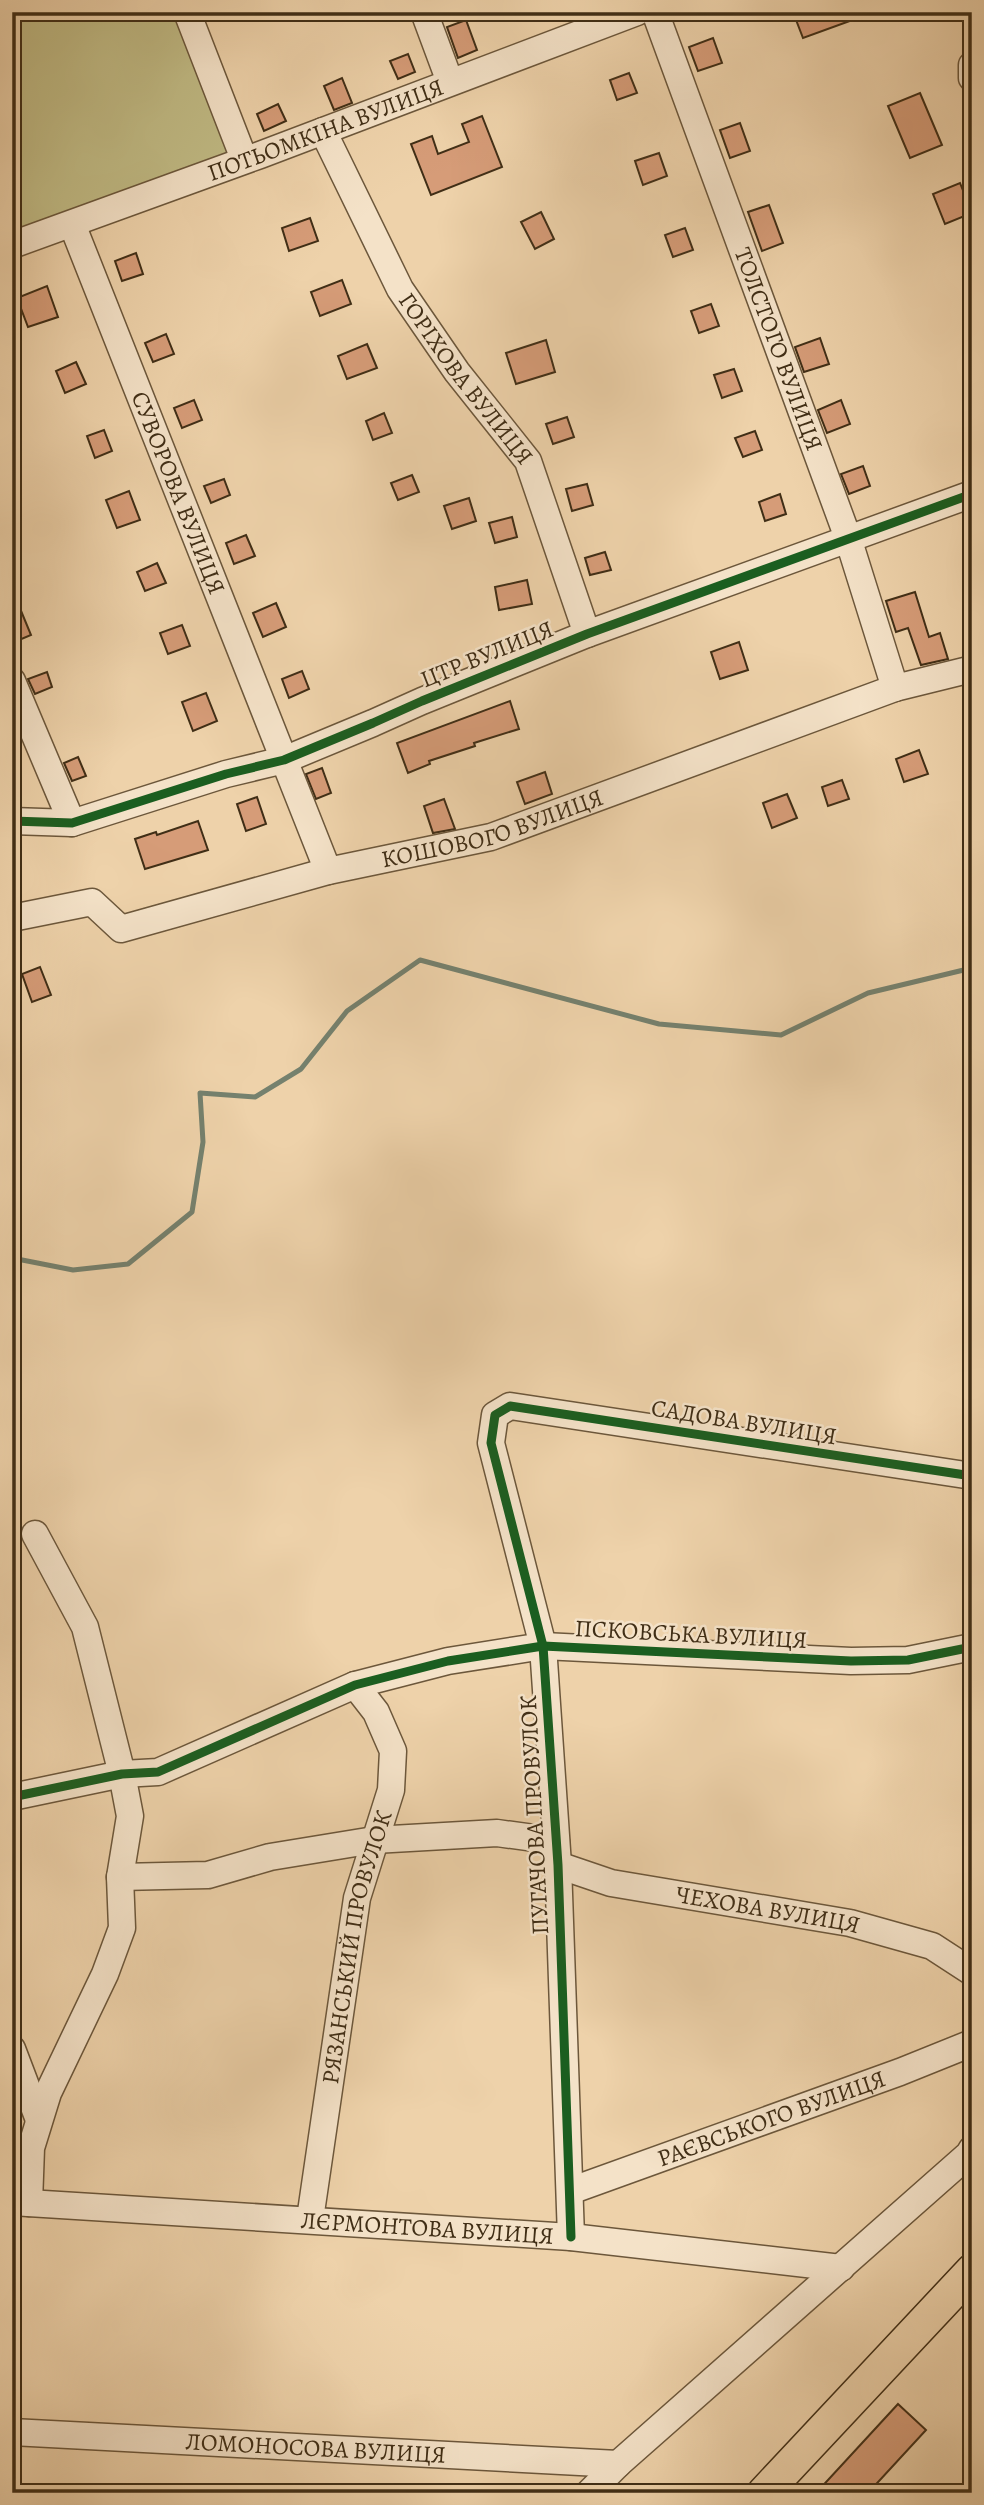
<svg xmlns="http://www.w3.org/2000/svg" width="984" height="2505" viewBox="0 0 984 2505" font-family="Alegreya,serif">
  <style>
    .green { fill: #c0ba84; stroke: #80744d; stroke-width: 2 }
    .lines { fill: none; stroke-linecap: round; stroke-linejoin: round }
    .stream { stroke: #75816e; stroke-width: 5 }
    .building { fill: #d69c78; stroke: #402e16; stroke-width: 2 }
    .minor-casing { stroke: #6c573b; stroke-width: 29 }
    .major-casing { stroke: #402e16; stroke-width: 36 }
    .minor { stroke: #f4e2c8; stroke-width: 26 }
    .major { stroke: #eed2aa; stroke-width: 33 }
    .cycleway-casing { stroke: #f4e2c8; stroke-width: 13 }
    .cycleway { stroke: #1b5e20; stroke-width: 9 }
    .labels { text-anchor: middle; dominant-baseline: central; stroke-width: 5; stroke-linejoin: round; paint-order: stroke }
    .street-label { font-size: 24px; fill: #402e16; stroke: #f4e2c8 }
  </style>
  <rect width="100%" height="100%" fill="#eed2aa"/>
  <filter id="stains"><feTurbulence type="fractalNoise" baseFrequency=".00286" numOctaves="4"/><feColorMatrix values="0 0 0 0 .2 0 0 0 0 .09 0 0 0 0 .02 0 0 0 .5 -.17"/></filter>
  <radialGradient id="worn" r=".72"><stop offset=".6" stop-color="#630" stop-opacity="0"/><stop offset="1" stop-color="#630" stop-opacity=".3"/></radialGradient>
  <path class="green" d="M12,12H190L244,159L12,245Z"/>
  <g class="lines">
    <path class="stream" d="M12,1258L73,1270L128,1264L192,1212L203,1142L200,1093L255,1097L301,1069L347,1011L420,960L659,1024L781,1035L868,993L972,968"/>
  </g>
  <g class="building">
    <path d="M793,12H869V14L803,38Z"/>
    <path d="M466,20L477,50L458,58L447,27Z"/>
    <path d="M713,38L722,63L698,71L689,47Z"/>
    <path d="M408,54L415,72L398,79L390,61Z"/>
    <path d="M629,73L637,93L617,100L610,80Z"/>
    <path d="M342,78L352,103L334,110L324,86Z"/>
    <path d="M920,93L942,145L910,158L888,106Z"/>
    <path d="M278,104L286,121L264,131L257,114Z"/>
    <path d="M482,116L502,167L431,195L411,144L432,136L438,154L469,142L462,124Z"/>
    <path d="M740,123L750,151L730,158L720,130Z"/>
    <path d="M659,153L667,176L643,185L635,161Z"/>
    <path d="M960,183L972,213L945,224L933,194Z"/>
    <path d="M769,205L783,243L762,251L748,212Z"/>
    <path d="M541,212L554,239L535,249L521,222Z"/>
    <path d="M310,218L318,241L289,251L282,228Z"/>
    <path d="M685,228L693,250L673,257L665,235Z"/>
    <path d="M136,253L143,274L122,281L115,261Z"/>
    <path d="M342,280L351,304L320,316L311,292Z"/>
    <path d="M47,286L58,317L28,327L17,298Z"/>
    <path d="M711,304L719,326L699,333L691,311Z"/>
    <path d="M166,334L174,354L153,362L145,343Z"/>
    <path d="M820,338L829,364L804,372L795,347Z"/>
    <path d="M546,340L555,372L516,384L506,353Z"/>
    <path d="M367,344L377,368L347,379L338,356Z"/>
    <path d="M76,362L86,384L65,393L56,371Z"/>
    <path d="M734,369L742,391L722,398L714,375Z"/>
    <path d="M194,400L202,420L182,428L174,408Z"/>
    <path d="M841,400L850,424L827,433L818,410Z"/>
    <path d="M384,413L392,433L373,440L366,421Z"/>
    <path d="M567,417L574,437L553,444L546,424Z"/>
    <path d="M104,430L112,451L95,458L87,436Z"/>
    <path d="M755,431L762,450L743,457L735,438Z"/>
    <path d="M863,466L870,486L849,494L841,474Z"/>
    <path d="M412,475L419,492L398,500L391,483Z"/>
    <path d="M224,479L230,495L211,503L204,486Z"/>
    <path d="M587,484L593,505L572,511L566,489Z"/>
    <path d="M129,491L140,520L117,528L106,500Z"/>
    <path d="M780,494L786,514L765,521L759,502Z"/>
    <path d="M469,498L476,521L452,529L444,506Z"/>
    <path d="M512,517L517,537L495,543L489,523Z"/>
    <path d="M246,535L255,556L234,564L226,543Z"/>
    <path d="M605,552L611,570L590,575L585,558Z"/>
    <path d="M157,563L166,583L145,591L137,572Z"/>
    <path d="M527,580L532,604L499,610L495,587Z"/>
    <path d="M12,589L31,635L12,643Z"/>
    <path d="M915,592L929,637L940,633L948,659L921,665L908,628L896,632L886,601Z"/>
    <path d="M276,603L286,627L263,637L253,613Z"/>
    <path d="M182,625L190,646L168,654L160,633Z"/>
    <path d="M739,642L748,670L720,679L711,652Z"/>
    <path d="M302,671L309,689L289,698L282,679Z"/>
    <path d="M47,672L52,687L35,694L28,679Z"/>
    <path d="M206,693L217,721L193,731L182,702Z"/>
    <path d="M510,701L519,729L474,743L475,746L429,761L430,764L408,773L397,743Z"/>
    <path d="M919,750L928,774L904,782L896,759Z"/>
    <path d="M78,757L86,776L72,781L64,763Z"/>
    <path d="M322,768L331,793L316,799L306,774Z"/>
    <path d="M545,772L552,794L525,804L517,782Z"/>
    <path d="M842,780L849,799L828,806L822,787Z"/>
    <path d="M787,794L797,818L772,828L763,803Z"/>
    <path d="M257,797L266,824L246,831L237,804Z"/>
    <path d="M444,799L455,829L433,833L424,806Z"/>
    <path d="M198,821L208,850L145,869L135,839L156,832L157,835Z"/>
    <path d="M40,967L51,995L32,1002L22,974Z"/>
    <path d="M898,2404L926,2430L868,2493H816Z"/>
  </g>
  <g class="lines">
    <defs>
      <g id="minor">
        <path d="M187,12L244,159"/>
        <path d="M424,12L450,82"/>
        <path id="s1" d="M655,12L848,538L895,688"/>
        <path d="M972,65V78"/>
        <path id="s2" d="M323,131L400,289L457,372L528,461L587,634"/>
        <path id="s3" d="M72,224L328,871"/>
        <path id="s4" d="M12,245L260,155L637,12"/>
        <path d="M12,681L72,823"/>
        <path d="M12,821L72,823L226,774L284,760L373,723L422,701L587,634L972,494"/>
        <path id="s5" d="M12,918L92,902L121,929L328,871L491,837L895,688L972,669"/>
        <path d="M12,1797L122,1774L158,1772L355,1685L448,1661L543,1646L851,1661L908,1660L972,1647"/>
        <path id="s6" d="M558,1865L611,1883L850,1923L932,1946L972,1972"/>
        <path d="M120,1877L208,1875L270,1857L374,1840L497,1833L556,1841"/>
        <path d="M12,2049L39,2120"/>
        <path id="s7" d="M570,2191L900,2072L972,2043"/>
        <path id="s8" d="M12,2202L571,2237L841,2268"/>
        <path d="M29,2203L31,2148L48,2093L105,1974L122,1928L120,1877L130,1816L122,1774L85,1627L35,1534"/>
        <path id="s9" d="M310,2219L357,1898L391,1790L393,1751L376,1712L355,1685"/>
        <path d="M571,2237L558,1865L543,1646L491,1443L495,1415L510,1406L972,1476"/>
        <path id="s10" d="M12,2432L618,2464"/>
        <path d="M589,2493L618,2464L969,2154L972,2149"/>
      </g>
      <path id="major" d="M764,2493L972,2271"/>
    </defs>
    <use href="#minor" class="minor-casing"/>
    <use href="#major" class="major-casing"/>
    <use href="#minor" class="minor"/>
    <use href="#major" class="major"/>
    <defs>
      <g id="cycleway">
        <path d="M12,821L72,823L226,774L284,760L373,723L422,701L587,634L972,494"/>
        <path d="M12,1797L122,1774L158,1772L355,1685L448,1661L543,1646L851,1661L908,1660L972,1647"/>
        <path d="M571,2237L558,1865L543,1646L491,1443L495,1415L510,1406L972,1476"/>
      </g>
    </defs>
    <use href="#cycleway" class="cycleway-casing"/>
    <use href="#cycleway" class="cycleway"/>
  </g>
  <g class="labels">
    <g class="street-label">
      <text stroke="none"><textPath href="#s4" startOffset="334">ПОТЬОМКІНА ВУЛИЦЯ</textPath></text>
      <text stroke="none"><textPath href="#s1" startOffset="359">ТОЛСТОГО ВУЛИЦЯ</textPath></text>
      <text stroke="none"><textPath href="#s2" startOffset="287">ГОРІХОВА ВУЛИЦЯ</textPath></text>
      <text stroke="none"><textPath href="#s3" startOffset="289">СУВОРОВА ВУЛИЦЯ</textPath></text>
      <text transform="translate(487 654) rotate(-22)">ЦТР ВУЛИЦЯ</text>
      <text stroke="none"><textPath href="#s5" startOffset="506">КОШОВОГО ВУЛИЦЯ</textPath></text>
      <text transform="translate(744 1422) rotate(9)">САДОВА ВУЛИЦЯ</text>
      <text transform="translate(691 1634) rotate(3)">ПСКОВСЬКА ВУЛИЦЯ</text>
      <text transform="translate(534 1815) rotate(-93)">ПУГАЧОВА ПРОВУЛОК</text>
      <text stroke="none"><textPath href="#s6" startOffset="215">ЧЕХОВА ВУЛИЦЯ</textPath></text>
      <text stroke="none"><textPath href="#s9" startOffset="276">РЯЗАНСЬКИЙ ПРОВУЛОК</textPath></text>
      <text stroke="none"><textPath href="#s7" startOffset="214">РАЄВСЬКОГО ВУЛИЦЯ</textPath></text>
      <text stroke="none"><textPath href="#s8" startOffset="416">ЛЄРМОНТОВА ВУЛИЦЯ</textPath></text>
      <text stroke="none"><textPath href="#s10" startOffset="304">ЛОМОНОСОВА ВУЛИЦЯ</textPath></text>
    </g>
  </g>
  <rect width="984" height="2505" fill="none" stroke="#eed2aa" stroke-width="42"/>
  <rect x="14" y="14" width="956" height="2477" fill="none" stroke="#402e16" stroke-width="3.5"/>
  <rect x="21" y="21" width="942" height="2463" fill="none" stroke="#402e16" stroke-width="2"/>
  <rect width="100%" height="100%" filter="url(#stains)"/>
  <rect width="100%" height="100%" fill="url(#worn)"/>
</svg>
